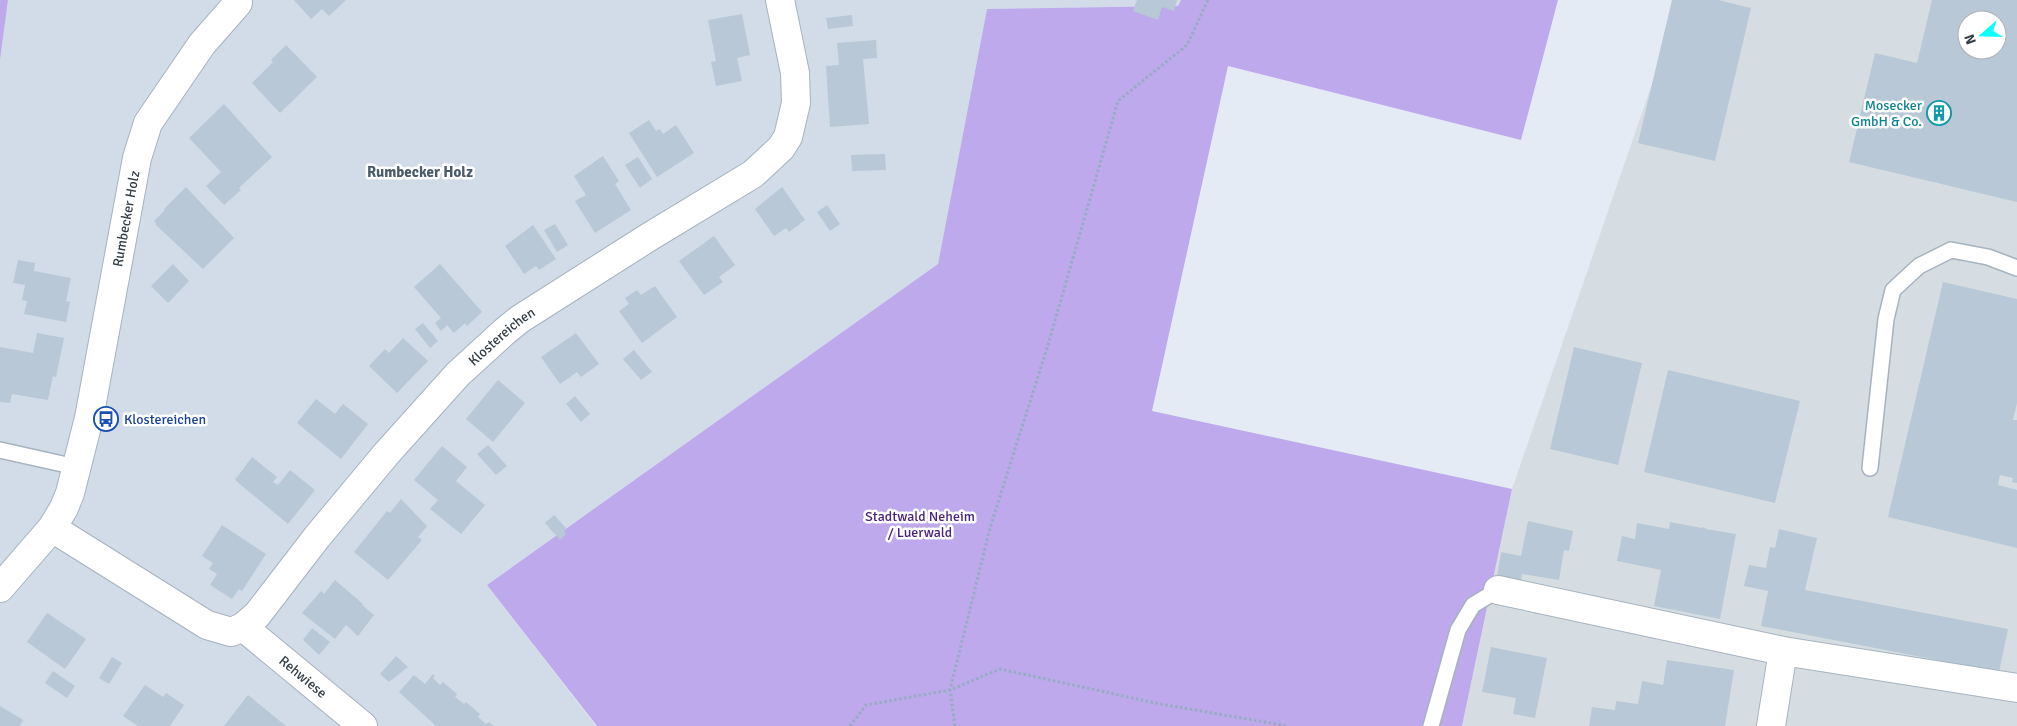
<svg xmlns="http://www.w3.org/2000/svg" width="2017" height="726" viewBox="0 0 2017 726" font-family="Signika,sans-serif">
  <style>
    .residential { fill: #d1dce8 }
    .industrial { fill: #d6dde2; fill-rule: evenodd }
    .green { fill: #bda9ec }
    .building { fill: #b8c8d6; fill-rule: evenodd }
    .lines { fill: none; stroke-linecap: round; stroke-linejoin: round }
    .lane-casing { stroke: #a6b3c0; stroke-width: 18 }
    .street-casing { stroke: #a6b3c0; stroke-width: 30 }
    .path { stroke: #96acc3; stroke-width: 3; stroke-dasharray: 2.5 2.5; stroke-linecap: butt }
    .lane { stroke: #fff; stroke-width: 15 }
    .street { stroke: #fff; stroke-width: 28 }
    .labels { text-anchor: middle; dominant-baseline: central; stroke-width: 5; stroke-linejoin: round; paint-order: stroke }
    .culture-label { font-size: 14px; fill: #0d838f; stroke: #fff; text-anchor: end }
    .street-label { font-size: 14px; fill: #333d46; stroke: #fff }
    .transit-label { font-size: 14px; fill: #164399; stroke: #fff; text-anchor: start }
    .park-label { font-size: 14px; fill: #4d227d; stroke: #fff }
    .neighbourhood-label { font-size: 15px; font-weight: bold; fill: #4a5b6a; stroke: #fff }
  </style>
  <rect width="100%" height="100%" fill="#e4ebf4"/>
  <path class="residential" d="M8,0H1181L1178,6L987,9L938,264L487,585L596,726H0V60Z"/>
  <path class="industrial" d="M1681,0H2017V726H1462L1512,489ZM1967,20H1997V50H1967Z"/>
  <g class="green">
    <path d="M0,0H8L0,60Z"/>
    <path d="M1181,0H1558L1521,140L1228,66L1152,411L1512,489L1462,726H597L487,585L938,264L987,9L1178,6Z"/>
  </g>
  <g class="building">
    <path d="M294,0H346L329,16L322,9L311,19Z"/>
    <path d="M1137,0H1177L1174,11L1162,7L1158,20L1133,11Z"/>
    <path d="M1672,0H1718L1751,8L1715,161L1638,143Z"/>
    <path d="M1932,0H2017V202L1849,162L1875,53L1917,63ZM1967,20H1997V50H1967Z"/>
    <path d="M742,14L750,55L737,58L742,81L716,86L711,62L716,61L708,20Z"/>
    <path d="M852,15L853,26L828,29L826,18Z"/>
    <path d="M876,40L877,58L863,59L869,124L830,127L826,66L839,65L837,43Z"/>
    <path d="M286,45L317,77L280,113L252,83L273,62L271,60Z"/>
    <path d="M224,104L272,157L239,188L241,190L224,205L206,186L221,172L189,138Z"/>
    <path d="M649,120L656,131L660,129L663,134L676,125L694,153L657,177L629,133Z"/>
    <path d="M885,154L886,170L852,171L851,155Z"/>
    <path d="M603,156L619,181L615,184L631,210L595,233L575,201L586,195L574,176Z"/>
    <path d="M638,157L652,179L640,188L625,165Z"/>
    <path d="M186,187L234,238L203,269L155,224L156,223L154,221L165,210L164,209Z"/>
    <path d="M782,187L805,220L789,232L786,228L774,236L755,209Z"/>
    <path d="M827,205L840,224L830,231L817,212Z"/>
    <path d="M555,224L568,245L557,252L544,230Z"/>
    <path d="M533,225L556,259L539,270L536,266L524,274L505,246Z"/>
    <path d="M714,236L735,265L719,277L723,282L704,295L679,261Z"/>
    <path d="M18,260L35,263L34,271L71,278L66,301L70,302L66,322L24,314L27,301L22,300L25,285L13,283Z"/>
    <path d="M173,264L189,281L168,303L151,286Z"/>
    <path d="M440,264L482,312L467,326L465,323L454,333L447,325L441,331L435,323L441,318L414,287Z"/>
    <path d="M1943,282L2017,299V403L2013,420H2017V483L2012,482L2013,478L2000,475L1998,485L2017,490V548L1888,517Z"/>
    <path d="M655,286L677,317L642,343L619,311L629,304L625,298L637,290L641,295Z"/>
    <path d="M423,323L438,341L430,348L415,329Z"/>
    <path d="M37,333L64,338L56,377L53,376L48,400L12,394L10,403L0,402V347L33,353Z"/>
    <path d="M576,333L599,364L581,377L577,372L560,384L541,357Z"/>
    <path d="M403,338L428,361L397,393L369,366L385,349L389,353Z"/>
    <path d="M1574,347L1642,363L1618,465L1550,449Z"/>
    <path d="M634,350L652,372L641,380L623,359Z"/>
    <path d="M1668,370L1800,401L1775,503L1644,472Z"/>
    <path d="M498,380L525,403L493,442L466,419Z"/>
    <path d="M575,396L590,414L581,422L566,404Z"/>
    <path d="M316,399L335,414L343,404L368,424L341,459L297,423Z"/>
    <path d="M488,445L507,466L496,475L477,454Z"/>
    <path d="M442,446L467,467L456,481L485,505L461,534L430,509L438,500L414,480Z"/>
    <path d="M252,457L277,477L273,482L278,485L290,470L315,490L288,524L235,480Z"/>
    <path d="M401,499L427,526L418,537L422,540L388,580L354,552L387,511L390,513Z"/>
    <path d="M554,515L567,529L564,531L566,534L560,540L545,523Z"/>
    <path d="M1528,521L1573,531L1569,551L1564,550L1559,580L1522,574L1521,582L1497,577L1501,552L1521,556Z"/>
    <path d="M1670,522L1702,528L1703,527L1706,529L1736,534L1720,619L1654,606L1661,570L1617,561L1622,536L1635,539L1637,523L1669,529Z"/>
    <path d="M222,525L266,554L242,591L239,589L232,599L210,585L217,574L209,569L213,563L202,556Z"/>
    <path d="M1779,529L1817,538L1805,590L2008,629L1999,672L1761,626L1768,591L1744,586L1749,565L1766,568L1770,547L1775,548Z"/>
    <path d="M335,580L363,604L362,605L374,615L358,636L346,625L335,639L302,613L321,591L324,594Z"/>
    <path d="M47,613L86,639L65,669L27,642Z"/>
    <path d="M312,628L330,642L319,655L303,640Z"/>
    <path d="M1491,647L1547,658L1535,718L1513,714L1516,698L1482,692Z"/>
    <path d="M396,656L408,667L389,682L380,674Z"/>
    <path d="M112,657L122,663L109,684L99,678Z"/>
    <path d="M1667,660L1734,670L1725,726H1589L1592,707L1615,710L1616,701L1638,704L1642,681L1663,685Z"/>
    <path d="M53,671L75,686L67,698L45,683Z"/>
    <path d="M433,674L435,675L433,678L440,685L443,682L457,694L455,697L464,704L466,702L480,714L478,717L486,724L489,722L494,726H436L399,692L414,675L425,684Z"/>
    <path d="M145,685L163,697L166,693L184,705L170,726H138L123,716Z"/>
    <path d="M248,695L286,726H224Z"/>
    <path d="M0,706L23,720L20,726H0Z"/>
  </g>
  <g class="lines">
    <defs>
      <g id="lane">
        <path d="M0,450L76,467"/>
        <path d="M1870,468L1886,319L1893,290L1919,266L1951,250L1988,257L2017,268"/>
        <path d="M1431,726L1458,630L1473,605L1498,590"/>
      </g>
      <g id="street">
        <path id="s1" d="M52,528L207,625L231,632L243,627L257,615L317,537L387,453L458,374L504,332L520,319L649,237L753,174L781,148L788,137L796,103L795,73L780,0"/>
        <path id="s2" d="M0,588L52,528L64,508L70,493L89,418L137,158L148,123L202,44L238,3L236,0"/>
        <path d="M1498,590L1783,651L2017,688"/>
        <path id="s3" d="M243,627L363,726"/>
        <path d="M1771,726L1783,651"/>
      </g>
    </defs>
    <use href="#lane" class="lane-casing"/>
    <use href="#street" class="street-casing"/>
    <g class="path">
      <path d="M850,726L866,705L950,690L1000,669L1160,704L1288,726"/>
      <path d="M955,726L950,690L990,528L1048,345L1118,101L1187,45L1208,0"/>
    </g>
    <use href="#lane" class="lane"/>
    <use href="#street" class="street"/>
  </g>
  <defs>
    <symbol id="building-ring" viewBox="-11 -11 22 22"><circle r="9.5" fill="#fff" stroke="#0f9aa8" stroke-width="1.5"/><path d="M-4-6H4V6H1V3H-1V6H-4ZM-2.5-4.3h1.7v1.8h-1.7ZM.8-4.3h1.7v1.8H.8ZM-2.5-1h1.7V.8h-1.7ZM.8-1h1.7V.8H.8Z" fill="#0f9aa8"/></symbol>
    <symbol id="bus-ring" viewBox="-11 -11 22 22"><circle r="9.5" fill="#fff" stroke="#1a4fb4" stroke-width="1.5"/><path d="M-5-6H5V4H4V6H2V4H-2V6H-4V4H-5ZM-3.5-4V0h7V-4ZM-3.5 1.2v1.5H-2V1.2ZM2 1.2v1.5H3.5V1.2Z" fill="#1a4fb4"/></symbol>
  </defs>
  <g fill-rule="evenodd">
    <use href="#building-ring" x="1925" y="99" width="28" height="28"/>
    <use href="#bus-ring" x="92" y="405" width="28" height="28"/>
  </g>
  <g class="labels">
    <g class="culture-label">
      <text x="1922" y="105">Mosecker<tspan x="1922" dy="16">GmbH &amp; Co.</tspan></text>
    </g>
    <g class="street-label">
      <text stroke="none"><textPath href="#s2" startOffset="399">Rumbecker Holz</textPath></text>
      <text stroke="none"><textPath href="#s1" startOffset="611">Klostereichen</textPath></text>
      <text stroke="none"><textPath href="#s3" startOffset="78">Rehwiese</textPath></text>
    </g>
    <g class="transit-label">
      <text x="124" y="419">Klostereichen</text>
    </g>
    <g class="park-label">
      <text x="920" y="516">Stadtwald Neheim<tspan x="920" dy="16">/ Luerwald</tspan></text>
    </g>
    <g class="neighbourhood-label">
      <text x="420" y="172">Rumbecker Holz</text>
    </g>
  </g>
  <g transform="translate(1982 35) rotate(250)"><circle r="24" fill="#ffffff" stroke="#adb1b5"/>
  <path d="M0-4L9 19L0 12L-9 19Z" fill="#0fffff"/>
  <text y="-8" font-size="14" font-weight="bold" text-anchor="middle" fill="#333d46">N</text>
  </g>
</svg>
